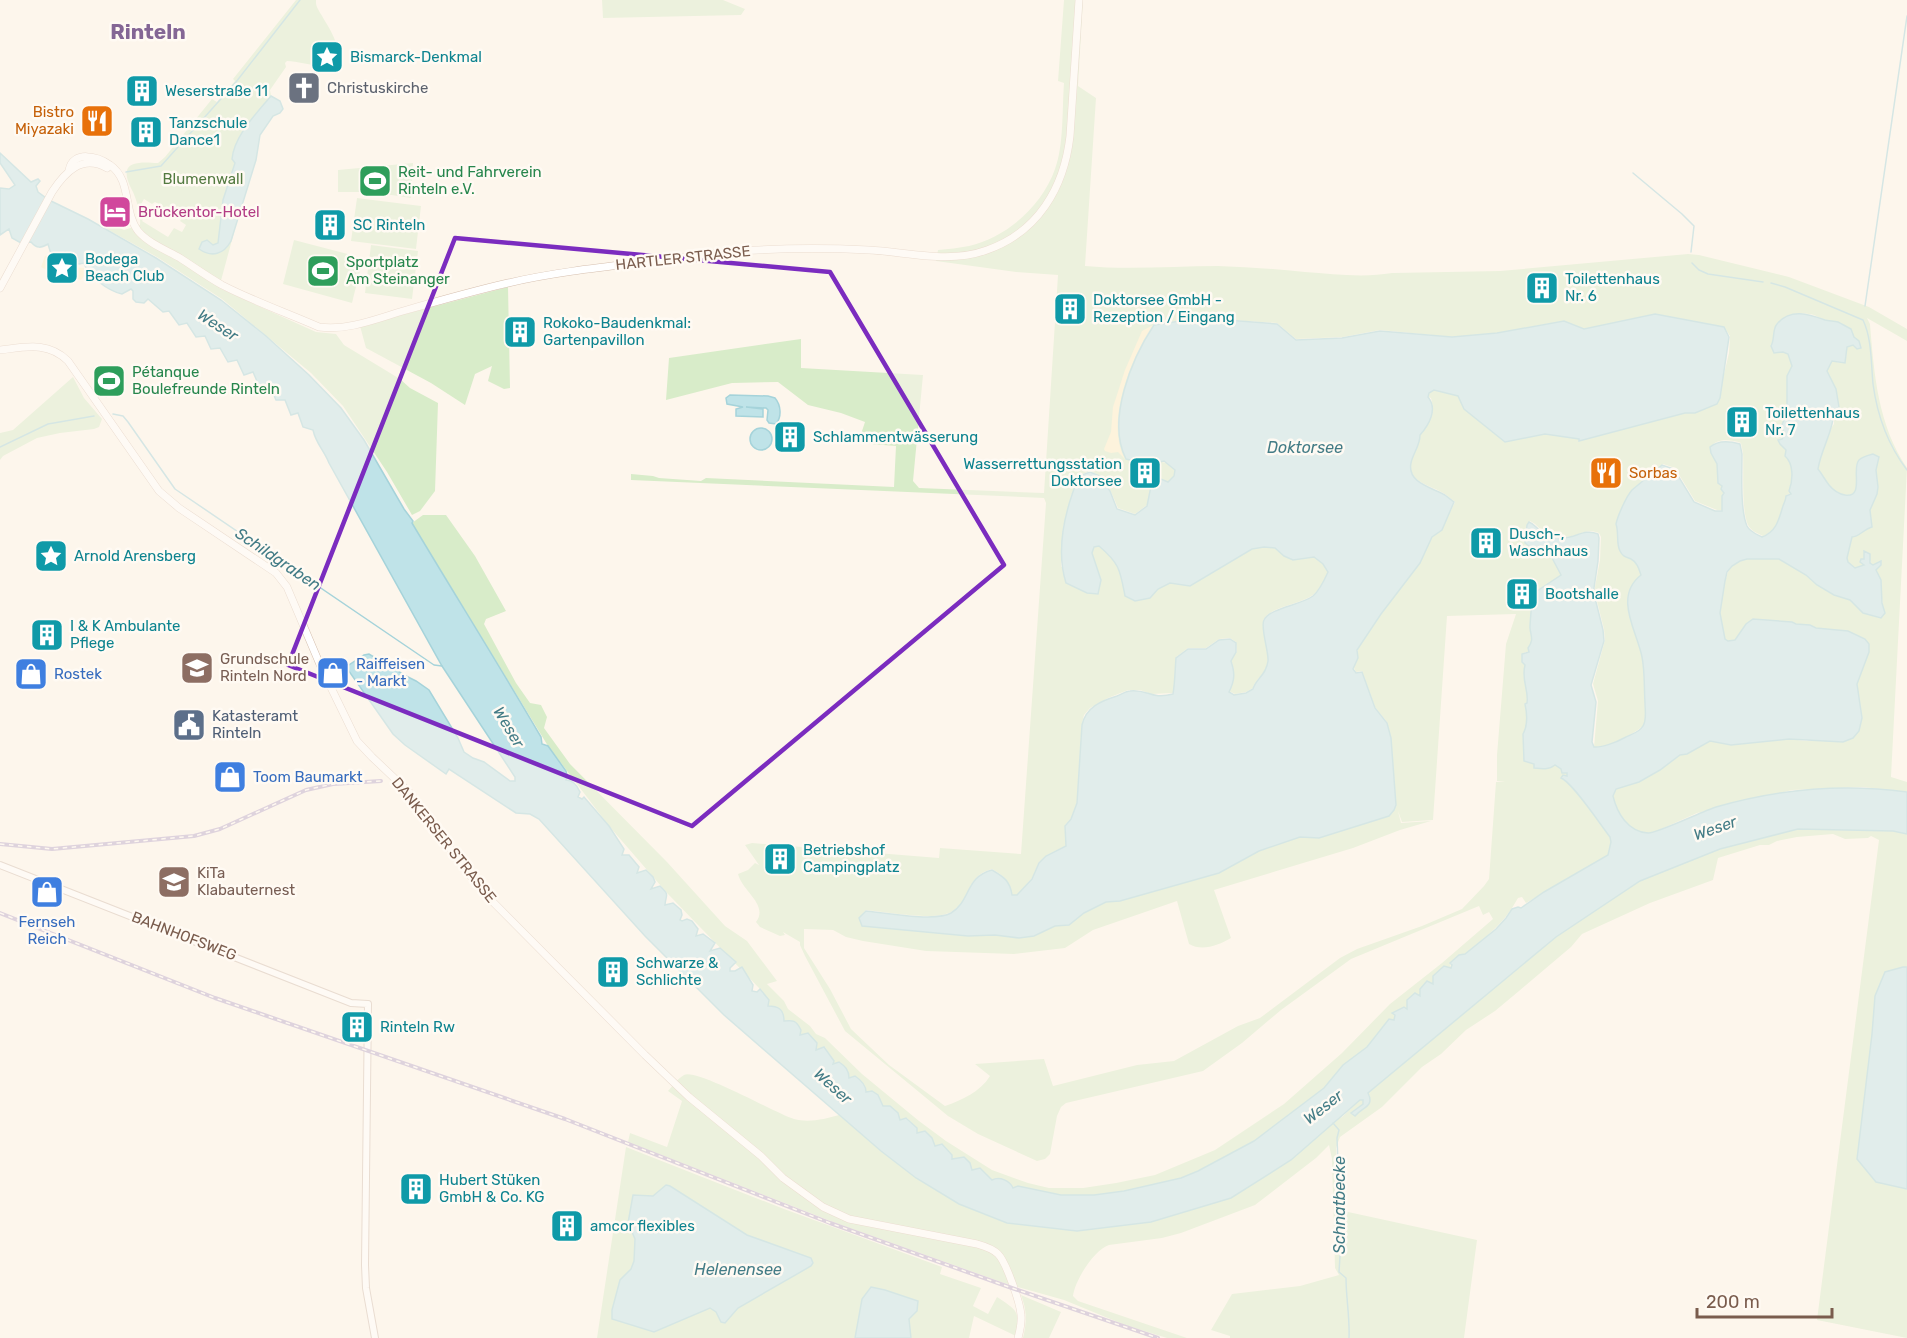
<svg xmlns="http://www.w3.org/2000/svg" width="1907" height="1338" viewBox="0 0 1907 1338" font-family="Rubik,sans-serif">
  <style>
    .green { fill: #d8ecc9; fill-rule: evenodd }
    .sand { fill: #fcefc7 }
    .water { fill: #bfe3e8; stroke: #a5d3da; stroke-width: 1.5 }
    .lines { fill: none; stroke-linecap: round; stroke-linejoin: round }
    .stream { stroke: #a5d3da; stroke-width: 1.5 }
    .tertiary-casing { stroke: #d1beb0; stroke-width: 8 }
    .secondary-casing { stroke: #d6c0b0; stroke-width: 8 }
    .tertiary { stroke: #fff; stroke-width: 6 }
    .secondary { stroke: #fff; stroke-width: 7 }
    .rail-casing { stroke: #b9a8c9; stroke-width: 4 }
    .rail { stroke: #fffaf3; stroke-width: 1.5; stroke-dasharray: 4.5; stroke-linecap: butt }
    .marked { fill: none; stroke: #7b2cbf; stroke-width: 4.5; stroke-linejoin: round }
    .labels { text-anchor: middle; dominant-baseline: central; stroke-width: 5; stroke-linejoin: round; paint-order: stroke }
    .culture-label { font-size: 15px; fill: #0d838f; stroke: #fffaf3; text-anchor: start }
    .worship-label { font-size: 15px; fill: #5b616d; stroke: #fffaf3; text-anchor: start }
    .food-label { font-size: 15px; fill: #c56008; stroke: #fffaf3; text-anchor: end }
    .leisure-label { font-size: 15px; fill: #27864d; stroke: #fffaf3; text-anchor: start }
    .park-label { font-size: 15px; fill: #537a41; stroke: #fffaf3 }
    .hotel-label { font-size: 15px; fill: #b23c85; stroke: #fffaf3; text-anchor: start }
    .street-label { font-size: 15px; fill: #7a5c4d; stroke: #fffaf3 }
    .education-label { font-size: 15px; fill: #785e54; stroke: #fffaf3; text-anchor: start }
    .shop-label { font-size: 15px; fill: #366cbe; stroke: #fffaf3; text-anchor: start }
    .service-label { font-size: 15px; fill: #4e5e75; stroke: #fffaf3; text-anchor: start }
    .water-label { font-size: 16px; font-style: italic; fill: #437c86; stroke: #fffaf3 }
    .district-label { font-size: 21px; font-weight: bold; fill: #846695; stroke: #fffaf3 }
  </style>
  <rect width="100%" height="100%" fill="#fdf6ec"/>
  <g class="green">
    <path d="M296,0H316C316,4 316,5 318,9C324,21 355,61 325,65C313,67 299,61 287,61L285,63L286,67L270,90L271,96L280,101L283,109L280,113L273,116L260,135L256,160L242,203L219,288L316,332L336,334L344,345L400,379L410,388L438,403L435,491L420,511L412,515L387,472L343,406L311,373L222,299L157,257L105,228L108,222L124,230L140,225C141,215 137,201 133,192C128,182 119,165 139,163C145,162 152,163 158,163L165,157L212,99L217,102L235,81L233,79ZM144,199L152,204L155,202L182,218L180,221L186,225L182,232L174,228L168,237L142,221L145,216L141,213L144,209L140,206Z"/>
    <path d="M602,0H723L745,9L741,15L603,18Z"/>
    <path d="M1064,0H1083L1078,86L1096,98L1085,266C1129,270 1173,266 1218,266C1247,267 1276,269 1305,272C1334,274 1363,278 1392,273L1500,271L1688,254L1699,255L1789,277L1869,307L1907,329V341L1867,318L1870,324C1874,374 1878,425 1907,468L1891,777L1907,782V792L1863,787L1792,790L1697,813L1650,834C1644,832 1637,831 1632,828C1621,821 1609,801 1616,789L1639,782L1660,770L1680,755L1687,754L1710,741L1731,745L1789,739L1806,741L1849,740L1859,731L1862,718L1857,684L1869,652L1865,639L1848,631L1816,628L1810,625L1796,624L1792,622L1753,619L1746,624L1735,640L1728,641L1725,639L1720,613L1725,581L1728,572L1732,566L1740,561L1747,559H1779L1806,575L1817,585L1834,595L1850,600L1863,613L1880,618L1885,613C1881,600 1882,588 1879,575L1876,573V570L1880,561L1873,565L1870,563L1871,561L1864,559L1865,564L1855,568L1848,562L1847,558L1852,537C1859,537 1864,529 1872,527L1870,510L1878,487L1876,470L1857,464C1857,471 1859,482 1857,488C1851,502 1835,492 1829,485C1825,480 1822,474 1818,469L1820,456L1829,431L1834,424V411L1838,399L1827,371L1832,361L1841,363L1846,358L1847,346L1853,344L1857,349L1851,329C1843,325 1837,323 1828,321C1823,320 1819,317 1814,315C1799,311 1790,315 1777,323L1772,344L1781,351L1790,353C1795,376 1787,397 1786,420C1785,428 1786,432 1783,438L1780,439L1781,443L1785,446L1793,472L1792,492L1787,495C1787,511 1778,531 1763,536C1757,533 1751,531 1748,525C1741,509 1744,471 1743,453L1741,443C1731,440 1719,438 1711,446C1720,468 1726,486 1723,510H1717L1695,501L1675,468L1663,464L1633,489L1630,557L1638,563L1642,574L1633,585L1643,655L1646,723C1638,733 1606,748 1594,747L1598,701L1593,684L1605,640L1604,629L1596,597L1595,587L1600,560L1601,537L1599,533C1581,525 1571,547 1552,530C1542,537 1540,525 1530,521L1527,525C1539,542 1554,554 1561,575L1536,592L1534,635L1530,651L1523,653V661L1526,664L1529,696L1526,706L1555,764L1567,773V776L1563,780H1565L1579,795L1610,837L1611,842L1608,855L1526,903L1522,897L1518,898C1503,925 1488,935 1465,954L1459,955L1450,963L1451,968L1444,966L1433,984L1431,983L1420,989L1421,995L1420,996L1407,1003V1009L1403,1007L1395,1015L1394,1021L1389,1020L1367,1047L1343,1065L1324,1088L1254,1141L1198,1171L1181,1178L1124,1191L1094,1195H1061L1013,1188L992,1180L980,1168L971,1170L964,1157L952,1159L935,1147L932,1138L925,1132L917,1133V1128L907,1118L900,1120L898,1113L890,1106H883L878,1095L866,1092C866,1085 861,1080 855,1076L849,1078V1073L844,1066L833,1065L834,1061L825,1047L816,1050L817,1046L800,1035L786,1021H783L784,1015L778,1007L767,1006L769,1000L760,989L667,893L609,826L548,746L412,523L423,515H446L475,556L506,611L486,619L484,624L516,683L530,703L541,705L547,717L544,728L570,764L667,862L725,926L747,941L777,981L767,984L784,1001L788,1009L810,1026L816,1034L825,1038L862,1074L919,1121L946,1141L992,1170L1028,1183L1049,1188H1083L1116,1183L1155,1175L1215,1150L1284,1104L1342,1053L1390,1004L1442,963L1493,919L1489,912L1483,915L1479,906L1351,959L1281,1010L1242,1043L1203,1071L1066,1103L1061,1107L1057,1116L1050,1154L1045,1159L1037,1161L978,1134L948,1116L845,1031L805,956L800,945V942L783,932L785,935L780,936L760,927L756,922C769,905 742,891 738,874L748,870L755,863L759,865L745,845L752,843L939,858L940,848L1021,854L1046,503L1044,498L631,480V474L653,476L659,478L701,481L706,478L894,487L896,446L858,443L865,422L841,413L808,405L778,382L732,383L666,400L669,358L801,339V368L923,375L913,481L919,488L1044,493L1058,275L1016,272L936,261L938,250C948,249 959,248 969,246C1007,237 1042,206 1055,169C1064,145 1062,109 1064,83L1058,81ZM1655,314L1724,327L1730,336L1729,353L1717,403L1546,433L1459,395L1434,389L1430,392L1428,397L1431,398C1435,411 1429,424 1420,434C1420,447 1410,455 1410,466C1411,483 1432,486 1443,493C1447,495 1451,499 1455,502L1442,529L1433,536L1358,649V657L1354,668L1356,672L1362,671L1375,707L1387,722L1391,737L1396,804L1394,810L1319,838L1300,837L1259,851L1219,873L1120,901L1106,902L1084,913L1069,925L1055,926L1034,936L1019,938L995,935L968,936L863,926L860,917L866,910C886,912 936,921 951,912C972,900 965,876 992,869C1004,876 1010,881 1012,895H1017L1032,878L1039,862L1047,855L1067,845L1065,825L1071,818L1077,802L1082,724L1084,715L1090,708L1108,698L1128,690H1140L1151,694L1173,693L1176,680V657L1188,648H1206L1219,639L1230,638L1236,642L1237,651L1231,660C1235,671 1235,679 1229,691L1235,694L1246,692L1253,688C1256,677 1266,676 1268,660C1269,649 1260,628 1264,619C1270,607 1301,604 1313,595C1320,589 1324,580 1328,572L1323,563L1314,556L1264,546L1253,548L1158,588L1099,544L1093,546L1090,552L1061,567L1063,528L1071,496L1080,475L1090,471C1107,478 1111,492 1118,508L1135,514L1147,505L1151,485L1161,479L1168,483L1174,476L1175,470C1168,462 1163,461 1153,462L1121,406C1127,377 1137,349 1154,324L1200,318L1277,323L1296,339L1343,337L1380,330L1452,337L1497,333L1563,321L1584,329ZM1516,614L1506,644L1497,755V781L1505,782H1496L1489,879L1484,886L1462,909L1422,926L1357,949L1340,958L1260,1018L1238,1026L1174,1061L1137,1065L1053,1086L1044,1059L975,1064L990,1076C980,1092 962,1100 945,1106L889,1065L851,1029L830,989L804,948V929L833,930L846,937L863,941L926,951L1014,954L1065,948L1093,930L1177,901L1189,944C1202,952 1219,945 1231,938L1214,890L1353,848L1400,830L1431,821L1401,823L1398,811L1402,822L1433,820L1447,616Z"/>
    <path d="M413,163L411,198L372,192H338V170Z"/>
    <path d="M357,198L421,206L416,249L351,241Z"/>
    <path d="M294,240L363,258L352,303L283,284Z"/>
    <path d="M371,245L418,251L412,299L365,293Z"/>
    <path d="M508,287L510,388L504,389L488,381L492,366L475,374L465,405L431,383L366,348L360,326Z"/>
    <path d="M112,364L126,383L106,398L92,379Z"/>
    <path d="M73,377L84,398L102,419L99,427L94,429L60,433L37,438L3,456L0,460V433L13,430Z"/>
    <path d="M1798,829L1893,831L1907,834V1338L1817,1320L1879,840L1871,836L1868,838L1845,839L1833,834L1797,837L1777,841L1769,845H1760L1718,858L1713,880L1650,903L1582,934L1571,947L1519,991L1495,1011L1466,1030L1441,1054L1422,1067L1382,1107L1340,1137L1336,1148L1339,1210L1477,1240L1464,1338H1230V1336L1211,1330L1232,1294L1300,1286L1339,1275L1335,1268L1332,1159L1329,1145L1316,1158L1255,1205L1181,1233L1162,1238L1109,1245C1094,1250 1075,1280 1073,1296L1078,1301L1187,1338H1167L1125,1325L1064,1300L1004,1283L833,1222L628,1142L630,1133L667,1147L682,1101L668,1091C672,1087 678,1078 684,1075C696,1068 775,1113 794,1119C809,1123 825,1119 839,1115L881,1151L916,1178L959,1204L1007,1223L1077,1231L1342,1117L1360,1100H1363V1104L1353,1111L1363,1110L1370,1096L1368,1093L1556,937L1640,881L1720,849Z"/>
    <path d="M626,1147L784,1209L942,1267L940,1274L981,1288L973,1306L988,1314L997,1297C1018,1311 1020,1311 1016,1336L974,1316L969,1338H597Z"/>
    <path d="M1021,1295L1061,1312L1049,1338H1023C1027,1321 1027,1311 1021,1295Z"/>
  </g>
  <g class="sand">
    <path d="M48,255L55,260H68L73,267L84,268L86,274L81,280L66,276L65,279L41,267L45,256Z"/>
    <path d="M1153,325C1131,358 1105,421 1125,459L1118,452L1111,453L1105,451L1104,449L1111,432L1113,407L1125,370L1142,331Z"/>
  </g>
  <g class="water">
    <path d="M271,96L280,101L283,109L280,113L273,116L260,135L256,160L231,241C224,254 212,258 199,249L202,242L207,240L213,245L218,243L223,200L235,163L232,159C234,136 256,114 271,96Z"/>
    <path d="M0,153L31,182L38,179L40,181L36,186L38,192L49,200L88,219L156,258L221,300L266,336L309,375L341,408L364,440L404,509L413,521L412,523C455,595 499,665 541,737L542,744L548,746L566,771L567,775L566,780C573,780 577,785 580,792L578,797L582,799L584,797L609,826L624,849L622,855H629L639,867L637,873L646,870L653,877L655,882L651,889L660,886C670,896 666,893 665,905L673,903L681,910L682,915L680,920L682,921L687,919L692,921L698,929L696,936L703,934L715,943L710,951L720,948L736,962L730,968V971H735L742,967L753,985L752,991L757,992L760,989L769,1000L768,1006C778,1006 784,1009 784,1021C793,1020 796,1020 801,1030L800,1035L808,1033L817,1043L816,1050L824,1047L834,1061L833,1064L839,1062C845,1066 849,1070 849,1078L855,1076C861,1080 866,1085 866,1092L872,1091L878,1095L883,1106H890L898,1113L900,1120L906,1118L917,1128V1133L925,1131L932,1138L935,1146L942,1144L952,1155V1159L964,1157L970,1163L972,1170L980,1168L992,1180C1000,1176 1010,1181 1013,1188L1018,1186L1061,1195H1094L1124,1191L1181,1178L1198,1171L1254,1141L1324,1088L1343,1065L1367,1047L1389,1019L1394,1020L1395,1015L1392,1013L1404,1007L1407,1009V1000L1415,993L1420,996V989L1427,981L1433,984V976L1444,966L1451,968L1452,965L1450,963L1459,955L1465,954L1496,929L1506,918L1512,909L1518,907L1521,908L1544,892L1608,855L1611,842L1610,837C1600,824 1573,783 1561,778L1563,775L1567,776V773H1562L1561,769L1555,765C1549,770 1542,769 1534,768V764L1524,761L1523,734C1528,725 1527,713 1525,704L1527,703C1529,690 1521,680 1525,665L1522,662V654L1529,652L1528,648C1534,640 1531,637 1530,628C1530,619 1532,606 1532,596L1534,593L1561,575L1551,556C1539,558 1534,549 1525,543L1527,525L1529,522C1537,525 1538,533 1547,533L1550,531C1569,548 1579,526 1598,534L1599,538L1598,561L1594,588L1595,598L1603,630L1604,641L1591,685L1596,702L1592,742L1594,747C1601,748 1617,742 1624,738C1631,734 1639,733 1643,726C1647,720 1645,710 1645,703C1644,688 1645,672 1642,657C1637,631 1613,597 1641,575C1639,569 1637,562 1631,559C1626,557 1623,557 1620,551C1616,544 1619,532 1616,524C1618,515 1626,497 1632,490L1662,465L1674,469L1694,502L1715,511H1722V496L1724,493L1721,489L1722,486L1718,483L1717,464L1711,453L1710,447C1718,440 1730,441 1740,444L1742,454C1742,472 1740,510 1747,526C1750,532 1756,534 1762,537C1777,532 1779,518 1783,506C1784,503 1786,500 1786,496L1791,494L1789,491C1793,480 1794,464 1785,456L1786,450L1780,444L1778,440L1782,439L1785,434L1781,427L1784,420L1781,417L1787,409V376L1792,366L1788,354L1783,352L1774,353L1771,346C1775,339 1772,330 1777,324C1790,308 1809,314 1825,320C1829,321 1834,321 1838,322C1842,324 1847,327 1851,329L1854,337L1859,341L1861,348L1857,349L1853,345L1847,347L1845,363L1832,361L1827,371L1836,389L1839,407L1834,411C1834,430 1821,449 1818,469C1822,474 1825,480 1829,485C1833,490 1839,494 1845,495C1865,498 1851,468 1859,460C1862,457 1869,455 1873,454L1879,457L1876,470L1878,487L1877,494L1870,510L1872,527C1864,529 1859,537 1852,537L1847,558L1848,562L1855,568L1864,565L1860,562L1861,559H1864V551L1870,554V563L1873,565L1881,561V565L1876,570L1881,580L1882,603L1885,613L1881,618L1863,613L1850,600L1834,595L1817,585L1806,575L1779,559H1747L1740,561L1732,566L1727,572L1725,581L1720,613L1725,639L1728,641L1735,640L1746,624L1753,619L1792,622L1796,624L1810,625L1816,628L1848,631L1865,639L1869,644V652L1857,684L1862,718L1859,731L1853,738L1843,742L1789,739L1731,745L1710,741L1687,754L1680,755L1660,770L1639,782L1616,789L1613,796C1617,813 1628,832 1648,833C1656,834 1703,811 1716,807C1779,789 1842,783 1907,792V834L1893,831L1798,829L1720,849L1640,881L1556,937L1368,1093C1375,1107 1362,1107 1355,1116L1351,1113L1363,1104V1100H1360L1291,1160L1231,1198L1151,1222L1077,1231L1007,1223L959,1204L916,1178L881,1151L724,1015L645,936L539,819L530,814L516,813L449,769L446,774L405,745L393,734L346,667L364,655L369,654L406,676L416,681L429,690L458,738L464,752L473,758L484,762L510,781H515V777L442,666L329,463C324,450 316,444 313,430L303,427L298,413L291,415L285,400H276L270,387L260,388L253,372L244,375L237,360L228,362L220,348L211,349L205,336L196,337L187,323L179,325L169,311L163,312L148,299L144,303L136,302L133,299V291L131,289L122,294C108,291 88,276 84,263L79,264L68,260L65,252L61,255L51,254L48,244C41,248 37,249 31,242L21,243L12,238L9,229L0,235V188L9,189L15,185L0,163Z"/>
    <path d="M1655,314L1724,327L1729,337L1720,398L1717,404L1695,413H1685L1579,441V439L1545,434L1505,442L1464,409L1458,396L1434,390L1429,393L1428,397C1438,409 1429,425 1420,435C1420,446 1413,453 1411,463C1407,482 1430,487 1443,494C1447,496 1451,500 1454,502L1442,530L1432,537L1420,563L1381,614L1357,650L1358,658L1353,669L1356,673L1362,672L1375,708L1387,723L1391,738L1396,805L1394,810L1389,816L1319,838L1300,837L1259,851L1219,873L1120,901L1106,902L1084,913L1069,925L1055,926L1034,936L1019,938L995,935L968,936L862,926L859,918L866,911C885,913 936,922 951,913C971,901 965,877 992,870C1004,877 1010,881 1012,895H1017L1032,879L1039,863L1046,856L1066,846L1065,826L1071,819L1077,803L1082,725C1086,707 1101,701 1117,696C1122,694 1126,691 1130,691C1148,689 1151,700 1173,694C1175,682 1175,670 1176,658L1188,649H1206L1219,640L1230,639L1236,643V652L1231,661C1235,673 1235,680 1229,692L1234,695L1246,693L1253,689C1256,678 1266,676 1268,661C1269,652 1260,627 1264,620C1270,608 1301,605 1313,596C1320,590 1324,581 1328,572L1323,564L1314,557L1293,560L1284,556L1275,548L1264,547L1252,549L1190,586L1170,583L1158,589L1150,598L1135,601L1125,596C1120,570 1120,564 1099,546L1094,547L1092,553L1101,580L1098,594L1087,593L1066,583C1055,548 1065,510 1079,476L1090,472L1100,476L1110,491L1117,509L1135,515L1147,506L1151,486L1161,479L1168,482L1174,476L1175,470L1164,461L1148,464L1126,459C1106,420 1132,358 1154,325L1200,318L1277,324L1296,340L1342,338L1380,331L1452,337L1497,333L1564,321L1584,329Z"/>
    <path d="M730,395L768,396L775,398C781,405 782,417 776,424L769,423L767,420L768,410L766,408L746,407L763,409V417L736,416V409L743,407L727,404L726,398Z"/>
    <circle cx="761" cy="439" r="11"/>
    <path d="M1903,967H1907V1189L1876,1182L1857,1159L1872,1034L1875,996L1885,972Z"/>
    <path d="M666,1185L670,1186L747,1235L811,1258L813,1263L811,1266L738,1308L725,1323L721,1322L716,1312L710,1308L654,1332L612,1319V1310L620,1280L631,1269L634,1261L635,1239L628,1223L633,1195L653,1196Z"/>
    <path d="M871,1287L885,1290L918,1301L917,1311L909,1319L911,1338H855L862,1299Z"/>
  </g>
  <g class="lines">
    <g class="stream">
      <path d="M126,172L161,166L236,82L300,0"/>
      <path d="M1633,173L1682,214L1694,226L1691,252"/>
      <path d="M1692,263L1699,270L1708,274L1763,282"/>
      <path d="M1771,283L1785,287L1863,320C1872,339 1871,363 1873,384C1877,414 1888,445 1907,470"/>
      <path d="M1865,306L1907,16"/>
      <path d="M113,414L123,416L128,422L175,489L434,665L442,666"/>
      <path d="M0,447L48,424L94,416"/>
      <path d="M1333,1123L1339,1130L1337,1138L1341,1240L1339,1272L1346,1278C1346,1298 1350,1318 1349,1338"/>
    </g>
    <defs>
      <path id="tertiary" d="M0,865L351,1003L368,1004L365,1265L366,1288L375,1338"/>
      <g id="secondary">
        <path d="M69,170C73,150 98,156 110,165C132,180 123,211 138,231C148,243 166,250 180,258C194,267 208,277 222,285C253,301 287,313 319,327C347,331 376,319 403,311C438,301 473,291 508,283C551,273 595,268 638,263C673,259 707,253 742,251C784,248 828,248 869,250C908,252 949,264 987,250C1038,232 1064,188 1070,136L1079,0"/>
        <path d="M0,288L52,192C65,172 82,154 107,168"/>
        <path d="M0,350C25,347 48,341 68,361L159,491L179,508L276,573L287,587L321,667L357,741L372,757L410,793L468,873L493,902L645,1055L689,1097L761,1156L783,1178L823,1207L849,1219L977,1244C984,1246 992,1248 998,1254C1006,1262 1020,1302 1021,1315C1022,1323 1020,1330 1018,1338"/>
      </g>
    </defs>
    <use href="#tertiary" class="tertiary-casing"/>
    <use href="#secondary" class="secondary-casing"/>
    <use href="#tertiary" class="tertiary"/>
    <use href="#secondary" class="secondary"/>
    <defs>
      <g id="rail">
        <path d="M0,844L52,849L194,836L220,829L306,790L333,784L381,781"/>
        <path d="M0,913L215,998L565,1119L830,1223L1009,1287L1158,1338"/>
      </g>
    </defs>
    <use href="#rail" class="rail-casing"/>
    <use href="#rail" class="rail"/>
  </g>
  <path d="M0 0H1907V1338H0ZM455,238L830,272L1004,565L692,826L288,665Z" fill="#fdf6ec" fill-opacity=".55" fill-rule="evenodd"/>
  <path class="marked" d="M455,238L830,272L1004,565L692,826L288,665Z"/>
  <defs>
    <symbol id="sight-square" viewBox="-11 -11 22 22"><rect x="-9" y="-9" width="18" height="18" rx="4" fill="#0f9aa8" stroke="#fffaf3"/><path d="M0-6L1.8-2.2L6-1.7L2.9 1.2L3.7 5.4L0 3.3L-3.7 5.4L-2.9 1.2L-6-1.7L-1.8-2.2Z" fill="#fff"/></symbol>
    <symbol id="church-square" viewBox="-11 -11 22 22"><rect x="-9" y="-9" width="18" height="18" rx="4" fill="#6b7280" stroke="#fffaf3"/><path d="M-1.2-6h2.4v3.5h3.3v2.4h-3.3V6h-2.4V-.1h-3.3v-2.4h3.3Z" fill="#fff"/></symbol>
    <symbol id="building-square" viewBox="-11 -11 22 22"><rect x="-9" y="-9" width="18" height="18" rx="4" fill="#0f9aa8" stroke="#fffaf3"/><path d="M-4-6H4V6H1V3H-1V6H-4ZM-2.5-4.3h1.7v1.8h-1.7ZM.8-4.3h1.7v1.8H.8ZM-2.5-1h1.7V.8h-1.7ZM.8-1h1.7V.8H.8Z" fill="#fff"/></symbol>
    <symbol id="restaurant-square" viewBox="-11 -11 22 22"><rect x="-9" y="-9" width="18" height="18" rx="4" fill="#e8710a" stroke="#fffaf3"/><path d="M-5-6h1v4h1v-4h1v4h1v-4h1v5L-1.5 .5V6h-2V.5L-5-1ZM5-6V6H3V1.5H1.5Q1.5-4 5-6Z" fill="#fff"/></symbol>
    <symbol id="stadium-square" viewBox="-11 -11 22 22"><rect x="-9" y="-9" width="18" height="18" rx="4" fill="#2e9e5b" stroke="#fffaf3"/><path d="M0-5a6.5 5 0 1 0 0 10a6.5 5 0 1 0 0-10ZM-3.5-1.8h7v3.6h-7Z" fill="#fff"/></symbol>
    <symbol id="hotel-square" viewBox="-11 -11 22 22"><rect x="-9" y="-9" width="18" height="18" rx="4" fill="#d1479c" stroke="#fffaf3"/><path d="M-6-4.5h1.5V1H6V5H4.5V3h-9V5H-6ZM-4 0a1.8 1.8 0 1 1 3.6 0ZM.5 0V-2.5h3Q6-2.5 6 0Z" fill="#fff"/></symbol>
    <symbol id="school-square" viewBox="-11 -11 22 22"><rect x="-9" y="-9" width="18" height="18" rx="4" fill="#8d6e63" stroke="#fffaf3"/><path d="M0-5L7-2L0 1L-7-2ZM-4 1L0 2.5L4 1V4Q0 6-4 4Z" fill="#fff"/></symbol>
    <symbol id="shop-square" viewBox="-11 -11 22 22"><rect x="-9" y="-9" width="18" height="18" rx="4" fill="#3f7fe0" stroke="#fffaf3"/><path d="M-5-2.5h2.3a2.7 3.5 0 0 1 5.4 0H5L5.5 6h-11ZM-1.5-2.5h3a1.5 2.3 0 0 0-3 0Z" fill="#fff"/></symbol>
    <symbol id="civic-square" viewBox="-11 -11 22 22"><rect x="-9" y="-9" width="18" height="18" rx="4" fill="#5c6f8a" stroke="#fffaf3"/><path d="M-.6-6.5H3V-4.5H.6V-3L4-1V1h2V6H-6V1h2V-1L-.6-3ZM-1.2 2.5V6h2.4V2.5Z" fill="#fff"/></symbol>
  </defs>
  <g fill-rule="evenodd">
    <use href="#sight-square" x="308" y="38" width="38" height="38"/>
    <use href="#church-square" x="285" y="69" width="38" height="38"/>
    <use href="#building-square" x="123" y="72" width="38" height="38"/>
    <use href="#restaurant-square" x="78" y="102" width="38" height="38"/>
    <use href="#building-square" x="127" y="113" width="38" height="38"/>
    <use href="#stadium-square" x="356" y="162" width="38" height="38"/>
    <use href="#hotel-square" x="96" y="193" width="38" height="38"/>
    <use href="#building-square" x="311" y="206" width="38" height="38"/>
    <use href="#sight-square" x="43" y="249" width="38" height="38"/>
    <use href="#stadium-square" x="304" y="252" width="38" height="38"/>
    <use href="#building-square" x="1523" y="269" width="38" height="38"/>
    <use href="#building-square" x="1051" y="290" width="38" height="38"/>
    <use href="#building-square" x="501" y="313" width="38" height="38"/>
    <use href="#stadium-square" x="90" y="362" width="38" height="38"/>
    <use href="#building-square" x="1723" y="403" width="38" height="38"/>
    <use href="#building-square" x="771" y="418" width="38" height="38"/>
    <use href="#building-square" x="1126" y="454" width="38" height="38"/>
    <use href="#restaurant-square" x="1587" y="454" width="38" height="38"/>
    <use href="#building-square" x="1467" y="524" width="38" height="38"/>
    <use href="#sight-square" x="32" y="537" width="38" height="38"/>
    <use href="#building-square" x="1503" y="575" width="38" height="38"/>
    <use href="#building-square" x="28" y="616" width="38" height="38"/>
    <use href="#school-square" x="178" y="649" width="38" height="38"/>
    <use href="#shop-square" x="314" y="654" width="38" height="38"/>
    <use href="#shop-square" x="12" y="655" width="38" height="38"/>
    <use href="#civic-square" x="170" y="706" width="38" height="38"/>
    <use href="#shop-square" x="211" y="758" width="38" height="38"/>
    <use href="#building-square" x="761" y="840" width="38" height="38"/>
    <use href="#school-square" x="155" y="863" width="38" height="38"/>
    <use href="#shop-square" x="28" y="873" width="38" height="38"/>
    <use href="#building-square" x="594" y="953" width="38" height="38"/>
    <use href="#building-square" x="338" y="1008" width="38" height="38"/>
    <use href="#building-square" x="397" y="1170" width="38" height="38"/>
    <use href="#building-square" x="548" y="1207" width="38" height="38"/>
  </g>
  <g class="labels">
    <g class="culture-label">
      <text x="350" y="57">Bismarck-Denkmal</text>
      <text x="165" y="91">Weserstraße 11</text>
      <text x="169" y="123">Tanzschule<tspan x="169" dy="17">Dance1</tspan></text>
      <text x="353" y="225">SC Rinteln</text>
      <text x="85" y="259">Bodega<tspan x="85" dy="17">Beach Club</tspan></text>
      <text x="1565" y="279">Toilettenhaus<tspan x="1565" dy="17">Nr. 6</tspan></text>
      <text x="1093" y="300">Doktorsee GmbH -<tspan x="1093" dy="17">Rezeption / Eingang</tspan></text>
      <text x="543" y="323">Rokoko-Baudenkmal:<tspan x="543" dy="17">Gartenpavillon</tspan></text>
      <text x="1765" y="413">Toilettenhaus<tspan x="1765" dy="17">Nr. 7</tspan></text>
      <text x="813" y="437">Schlammentwässerung</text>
      <text x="1122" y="464" text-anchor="end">Wasserrettungsstation<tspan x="1122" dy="17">Doktorsee</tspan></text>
      <text x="1509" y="534">Dusch-,<tspan x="1509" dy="17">Waschhaus</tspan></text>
      <text x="74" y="556">Arnold Arensberg</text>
      <text x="1545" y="594">Bootshalle</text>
      <text x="70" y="626">I &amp; K Ambulante<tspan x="70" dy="17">Pflege</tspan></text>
      <text x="803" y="850">Betriebshof<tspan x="803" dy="17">Campingplatz</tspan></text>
      <text x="636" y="963">Schwarze &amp;<tspan x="636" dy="17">Schlichte</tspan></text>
      <text x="380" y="1027">Rinteln Rw</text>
      <text x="439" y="1180">Hubert Stüken<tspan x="439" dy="17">GmbH &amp; Co. KG</tspan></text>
      <text x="590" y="1226">amcor flexibles</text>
    </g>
    <g class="worship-label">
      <text x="327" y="88">Christuskirche</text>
    </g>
    <g class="food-label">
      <text x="74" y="112">Bistro<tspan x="74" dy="17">Miyazaki</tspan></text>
      <text x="1629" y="473" text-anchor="start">Sorbas</text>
    </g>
    <g class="leisure-label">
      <text x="398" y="172">Reit- und Fahrverein<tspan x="398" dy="17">Rinteln e.V.</tspan></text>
      <text x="346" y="262">Sportplatz<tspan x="346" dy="17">Am Steinanger</tspan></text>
      <text x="132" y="372">Pétanque<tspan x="132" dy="17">Boulefreunde Rinteln</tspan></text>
    </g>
    <g class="park-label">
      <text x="203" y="179">Blumenwall</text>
    </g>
    <g class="hotel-label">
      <text x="138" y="212">Brückentor-Hotel</text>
    </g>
    <g class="street-label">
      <text transform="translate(683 258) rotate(-6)">HARTLER STRASSE</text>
      <text transform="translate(444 840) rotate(51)">DANKERSER STRASSE</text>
      <text transform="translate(184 936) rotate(21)">BAHNHOFSWEG</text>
    </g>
    <g class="education-label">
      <text x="220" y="659">Grundschule<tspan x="220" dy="17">Rinteln Nord</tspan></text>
      <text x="197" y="873">KiTa<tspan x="197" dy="17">Klabauternest</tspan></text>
    </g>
    <g class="shop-label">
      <text x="356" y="664">Raiffeisen<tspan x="356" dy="17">- Markt</tspan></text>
      <text x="54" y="674">Rostek</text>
      <text x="253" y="777">Toom Baumarkt</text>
      <text x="47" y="922" text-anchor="middle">Fernseh<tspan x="47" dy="17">Reich</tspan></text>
    </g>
    <g class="service-label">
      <text x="212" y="716">Katasteramt<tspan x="212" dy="17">Rinteln</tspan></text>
    </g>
    <g class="water-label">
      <text transform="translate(218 325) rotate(33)">Weser</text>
      <text x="1305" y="447">Doktorsee</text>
      <text transform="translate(278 559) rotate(34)">Schildgraben</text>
      <text transform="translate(509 727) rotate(59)">Weser</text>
      <text transform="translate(1715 828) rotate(-19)">Weser</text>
      <text transform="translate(833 1086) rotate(42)">Weser</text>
      <text transform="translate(1323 1107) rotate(-38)">Weser</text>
      <text transform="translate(1339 1205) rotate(-90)">Schnatbecke</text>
      <text x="738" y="1269">Helenensee</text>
    </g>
    <g class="district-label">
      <text x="148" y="31">Rinteln</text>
    </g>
  </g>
  <path d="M1697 1308v9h135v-9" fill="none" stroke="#7a5c4d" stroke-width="3"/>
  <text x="1706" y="1308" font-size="18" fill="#7a5c4d" stroke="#fffaf3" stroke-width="4.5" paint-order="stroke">200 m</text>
</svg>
